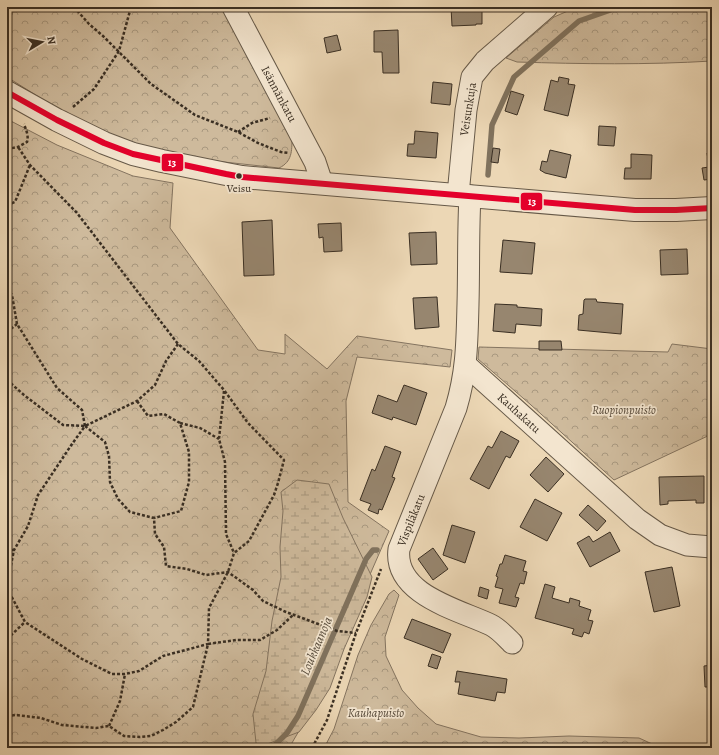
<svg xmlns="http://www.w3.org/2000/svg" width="719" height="755" viewBox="0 0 719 755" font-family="Alegreya,serif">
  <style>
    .forest { fill: url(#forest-crowns); stroke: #847460 }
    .wetland { fill: url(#wetland-marsh); stroke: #847460 }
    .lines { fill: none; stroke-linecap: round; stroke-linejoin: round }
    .stream { stroke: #80725d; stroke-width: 5.5 }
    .building { fill: #97866f; stroke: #3a2f23 }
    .minor-casing { stroke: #665948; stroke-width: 23 }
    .tertiary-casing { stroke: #665948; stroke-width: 24 }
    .path { stroke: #3a2f23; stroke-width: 2.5; stroke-dasharray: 3 2; stroke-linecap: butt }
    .minor { stroke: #f3e5cf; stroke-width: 21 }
    .tertiary { stroke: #f3e5cf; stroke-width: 22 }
    .bus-1-casing { stroke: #f3e5cf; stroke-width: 9 }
    .bus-1 { stroke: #e4002b; stroke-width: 6 }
    .bus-dot { fill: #3a2f23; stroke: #f3e5cf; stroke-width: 1.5 }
    .labels { text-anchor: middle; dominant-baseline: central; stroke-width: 3.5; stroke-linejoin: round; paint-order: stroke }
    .bus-label { font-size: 11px; fill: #3a2f23; stroke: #f3e5cf }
    .street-label { font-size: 12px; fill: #3a2f23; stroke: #f3e5cf }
    .park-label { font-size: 12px; font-style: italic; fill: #584b3b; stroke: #f3e5cf }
    .water-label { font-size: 13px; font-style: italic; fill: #574b3b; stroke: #f3e5cf }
    .line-badge { stroke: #f3e5cf; stroke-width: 1.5 }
    .badge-label { font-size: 11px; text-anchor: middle; font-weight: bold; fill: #fff }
  </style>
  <defs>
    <pattern id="forest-crowns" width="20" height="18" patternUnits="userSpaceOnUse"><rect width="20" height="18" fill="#ceba9c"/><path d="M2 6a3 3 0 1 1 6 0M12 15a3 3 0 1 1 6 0" fill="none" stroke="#a8987f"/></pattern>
    <pattern id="wetland-marsh" width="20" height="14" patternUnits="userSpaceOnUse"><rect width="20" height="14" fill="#ceba9c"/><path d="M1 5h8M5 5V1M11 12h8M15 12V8" fill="none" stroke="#a8987f"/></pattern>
  </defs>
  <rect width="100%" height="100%" fill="#ecd7b5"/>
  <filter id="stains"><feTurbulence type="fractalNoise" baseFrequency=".005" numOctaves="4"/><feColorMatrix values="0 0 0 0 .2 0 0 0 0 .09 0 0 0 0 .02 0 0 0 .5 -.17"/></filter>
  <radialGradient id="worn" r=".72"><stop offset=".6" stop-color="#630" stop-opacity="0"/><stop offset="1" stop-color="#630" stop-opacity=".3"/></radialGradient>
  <g class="forest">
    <path d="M14,7H223L292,138C292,151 292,162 279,168L215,161L131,145L61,111L7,77V31Z"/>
    <path d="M577,7H712V61C647,65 582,64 517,62L506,58L554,17Z"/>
    <path d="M7,119L57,145L133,176L173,183L170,228L258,350L285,354V334L327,369L357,336L452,350L450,367L357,357L346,401L348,502L389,531L310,712L289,748H7Z"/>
    <path d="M672,344L712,349V434L614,480L531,405L478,359L479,347L668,352Z"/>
    <path d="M394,590L399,595L385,637L386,656L402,690L418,708L436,724L481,737L519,738L569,736L639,738L661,748H324L334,729L358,655L371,625L389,594Z"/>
  </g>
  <path class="wetland" d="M297,480L329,484L343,518L372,577L367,597L344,649L330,688L316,710L299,732L262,746L256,743L253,714L266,671L272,621L281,577L280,547L283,511L281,492Z"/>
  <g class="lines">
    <g class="stream">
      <path d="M488,175L492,125L514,77L579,21L619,7"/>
      <path d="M272,748L287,733L298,716L366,559L373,550H377"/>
    </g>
  </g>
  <g class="building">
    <path d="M451,7H475V11H482V24H476V25L452,26Z"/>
    <path d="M398,30L399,73H383L382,52H374V31Z"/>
    <path d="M337,35L341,50L327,53L324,38Z"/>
    <path d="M559,77L569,79L568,84L575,85L568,116L544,110L551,80L558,82Z"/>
    <path d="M433,82L452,84L450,105L431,103Z"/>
    <path d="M511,91L524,95L517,115L505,111Z"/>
    <path d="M599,126L616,127L614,146L598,145Z"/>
    <path d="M415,131L438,133L436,158L407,156L408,144H414Z"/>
    <path d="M493,148L500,149L498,163L491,162Z"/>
    <path d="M550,150L571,155L566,178L545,173L540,170L542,161L547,162Z"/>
    <path d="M707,153H712V179L704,180L702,168L709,167Z"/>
    <path d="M631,154L652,155L651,179H624L625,168H631Z"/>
    <path d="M272,220L274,275L244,276L242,222Z"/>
    <path d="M341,223L342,251L324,252L323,237L319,238L318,224Z"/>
    <path d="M436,232L437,264L411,265L409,233Z"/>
    <path d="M503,240L535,243L532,274L500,272Z"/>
    <path d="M687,249L688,274L661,275L660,250Z"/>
    <path d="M437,297L439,327L415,329L413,298Z"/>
    <path d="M585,299H596L597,302L623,304L621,334L578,330L579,315L583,314L584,300Z"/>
    <path d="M495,304L517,305V307L542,309L541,326L516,324L515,333L493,331Z"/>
    <path d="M539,341H561L562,350H539Z"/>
    <path d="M404,385L427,393L416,425L393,417L392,420L372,413L378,395L397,402Z"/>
    <path d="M501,431L519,441L510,458L506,456L489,489L470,479L488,446L492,448Z"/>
    <path d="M385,446L401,452L392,477L395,478L382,510L379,509L378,514L368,510L371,504L360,500L372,469L375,471Z"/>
    <path d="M546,457L564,474L548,492L530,475Z"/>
    <path d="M704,476V503H696V500L668,501V504L660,505L659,477Z"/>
    <path d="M535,499L562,513L547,541L520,527Z"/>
    <path d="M588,505L606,521L597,531L579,515Z"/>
    <path d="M452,525L475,532L465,563L443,555Z"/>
    <path d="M610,532L620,551L590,567L577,543L589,536L593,542Z"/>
    <path d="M433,548L448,569L433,580L418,559Z"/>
    <path d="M505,555L526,561L523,571L527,572L524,584L520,583L515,597L519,598L516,607L499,603L503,589L495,587L498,577L496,576L500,564H502Z"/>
    <path d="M672,567L680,606L654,612L645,572Z"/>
    <path d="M545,584L555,587L552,598L569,603L570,598L580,601L579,606L591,610L588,620L593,621L589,634L584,632L582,637L572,634L574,629L535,618Z"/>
    <path d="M480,587L489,590L487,599L478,596Z"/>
    <path d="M412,619L451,634L443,653L404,638Z"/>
    <path d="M432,654L441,657L437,669L428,666Z"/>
    <path d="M712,665V687H705L704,666Z"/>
    <path d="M457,671L507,679L505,693L497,692L495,701L458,694L460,682H455Z"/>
  </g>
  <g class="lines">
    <defs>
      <g id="minor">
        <path d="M233,7L315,162L322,183"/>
        <path d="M458,195L466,110L472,77L485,61L547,7"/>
        <path d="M470,196C468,232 469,268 468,304C467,342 467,371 456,408L399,549C393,595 460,610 491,625C499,629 506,637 512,643"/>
        <path d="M466,365L637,519L660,535L687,545L712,547"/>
      </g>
      <path id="tertiary" d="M7,92L57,120L104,143L133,154L162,161L226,174L242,177L635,210H676L712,208"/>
    </defs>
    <use href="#minor" class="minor-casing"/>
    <use href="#tertiary" class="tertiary-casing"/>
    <g class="path">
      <path d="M74,7L89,24L103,36L151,84L195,115L238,132L258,143L281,152L289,153"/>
      <path d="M73,107L94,89L119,51L131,7"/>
      <path d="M238,132L252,123L270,118"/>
      <path d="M7,149L18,147L27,142C29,136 26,130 24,124"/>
      <path d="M7,205L15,202L30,165"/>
      <path d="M7,288L12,295L17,324L57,388L82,410L85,426L72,444L38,495L28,526L14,550L7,585"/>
      <path d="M7,332L17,324"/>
      <path d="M7,380L24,395L63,425L85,426L137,401L155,385L166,361L178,344"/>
      <path d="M224,391L219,439L225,462L226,534L234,553"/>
      <path d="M137,401L148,416L164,414L180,423L189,452V482L181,511L154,518"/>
      <path d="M180,423L200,428L219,439"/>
      <path d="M85,426L105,442L109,456L110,482L118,499L130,512L154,518L155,534L164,547L166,566L187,569L206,575L228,572L253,590L263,601L286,612L337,631L356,633"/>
      <path d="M7,550H14"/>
      <path d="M7,588L25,622L82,659L112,674H125L139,671L163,656L208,644L209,608L228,572L234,553L249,541L274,495L278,483L284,460L248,423L224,390L199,361L178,344L77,213L30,165L18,147"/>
      <path d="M7,639L25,622"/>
      <path d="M7,716L16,715L41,718L62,725L96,728L109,726L124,736L140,737L151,736L163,730L176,722L193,707L208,644L236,640H260L277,630L293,615"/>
      <path d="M109,726L120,701L125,674"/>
      <path d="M312,748L327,720L356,633L381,569"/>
    </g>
    <use href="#minor" class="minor"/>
    <use href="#tertiary" class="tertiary"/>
    <defs>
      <path id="bus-1" d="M7,92L57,120L104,143L133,154L226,174L242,177L635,210H676L712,208"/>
    </defs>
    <use href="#bus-1" class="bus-1-casing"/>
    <use href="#bus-1" class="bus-1"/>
  </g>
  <circle class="bus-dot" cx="239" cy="176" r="3.5"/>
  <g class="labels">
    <g class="bus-label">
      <text x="239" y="188">Veisu</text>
    </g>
    <g class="street-label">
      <text transform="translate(279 94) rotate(62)">Isännänkatu</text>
      <text transform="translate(468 109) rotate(-81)">Veisunkuja</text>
      <text transform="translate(519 413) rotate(42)">Kauhakatu</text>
      <text transform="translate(411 520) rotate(-68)">Vispiläkatu</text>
    </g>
    <g class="park-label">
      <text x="624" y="410">Ruopionpuisto</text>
      <text x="376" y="713">Kauhapuisto</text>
    </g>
    <g class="water-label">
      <text transform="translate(316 646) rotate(-67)">Loukkaanoja</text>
    </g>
  </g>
  <g class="line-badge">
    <rect x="161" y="153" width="23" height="19" rx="4" fill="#e4002b"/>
    <rect x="520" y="192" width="23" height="19" rx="4" fill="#e4002b"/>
  </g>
  <g class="badge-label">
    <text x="172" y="166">13</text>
    <text x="532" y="205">13</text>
  </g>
  <rect width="719" height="755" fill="none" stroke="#ecd7b5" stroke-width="24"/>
  <rect x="8" y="8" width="703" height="739" fill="none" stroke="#3a2f23" stroke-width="2"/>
  <rect x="12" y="12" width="695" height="731" fill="none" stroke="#3a2f23"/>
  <g transform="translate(42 42) rotate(80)" stroke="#f3e5cf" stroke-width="3" paint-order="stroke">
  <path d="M0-3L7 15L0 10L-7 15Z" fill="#3a2f23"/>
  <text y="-6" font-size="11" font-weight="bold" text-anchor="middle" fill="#3a2f23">N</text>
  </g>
  <rect width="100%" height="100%" filter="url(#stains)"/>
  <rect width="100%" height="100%" fill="url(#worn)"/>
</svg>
